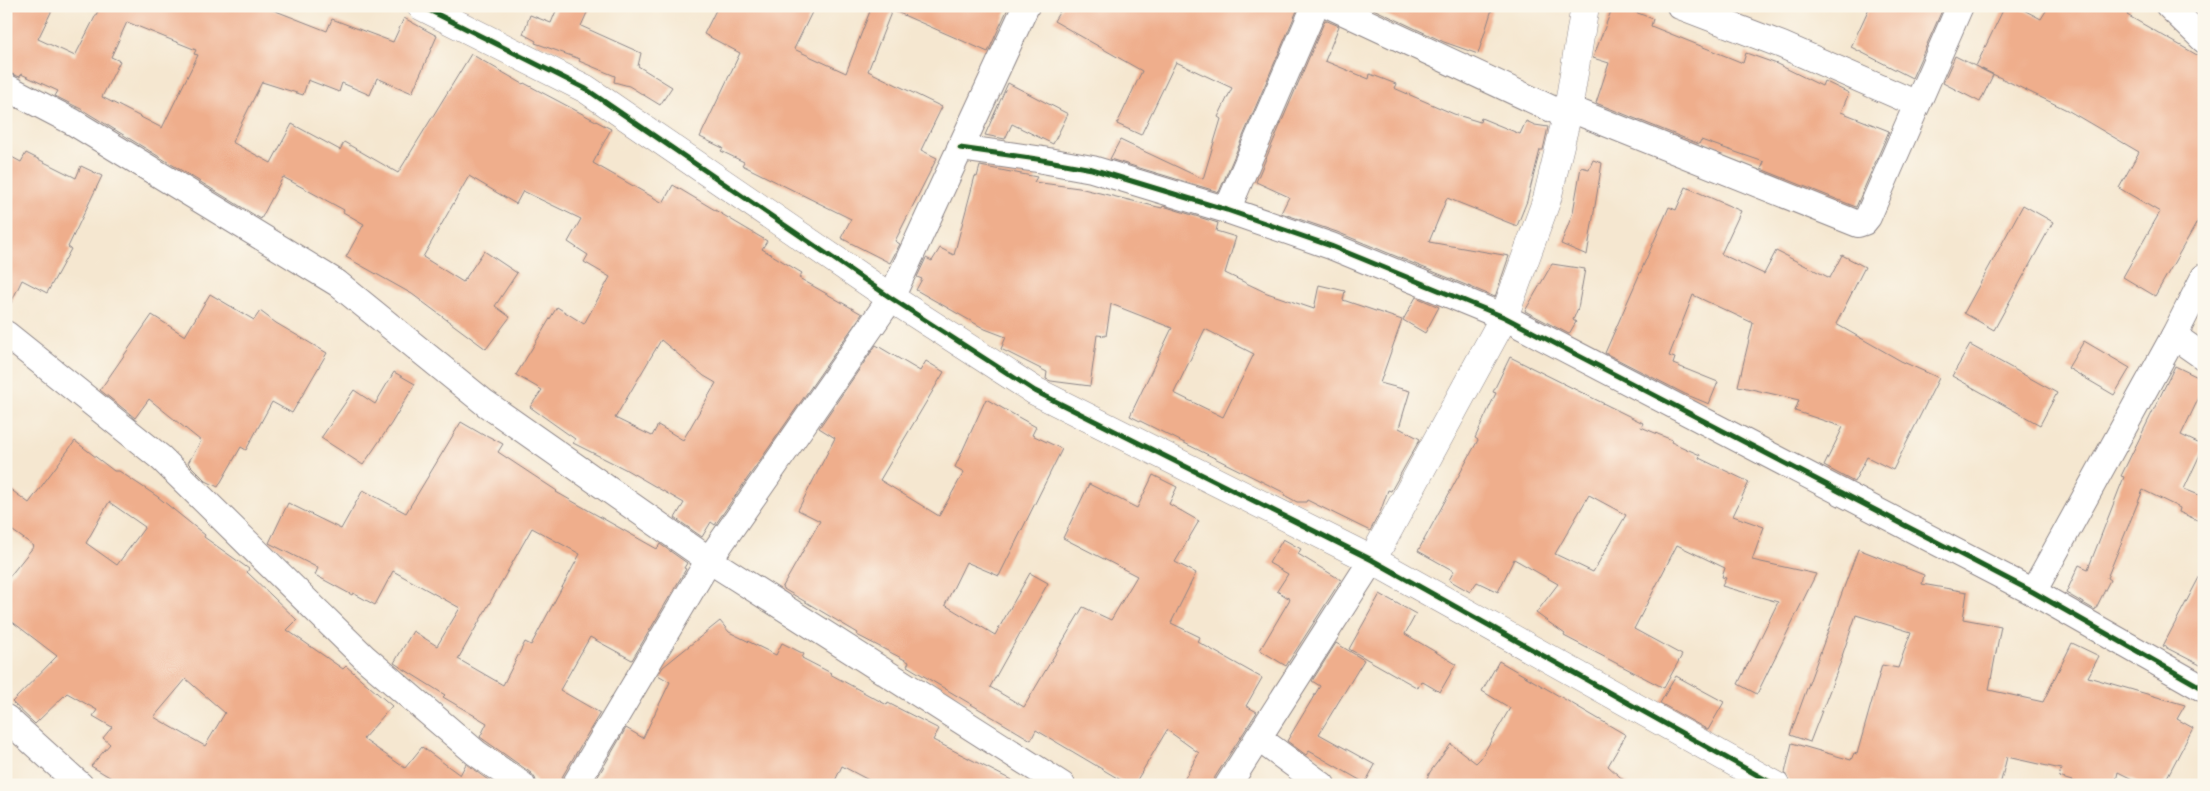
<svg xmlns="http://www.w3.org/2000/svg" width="2210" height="791" viewBox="0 0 2210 791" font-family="'Sorts Mill Goudy',serif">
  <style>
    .building { fill: #efae8c; fill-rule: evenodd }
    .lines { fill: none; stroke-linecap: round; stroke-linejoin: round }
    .minor-casing { stroke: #8c8486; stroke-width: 28 }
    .tertiary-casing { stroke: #8c8486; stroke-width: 29 }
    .minor { stroke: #fff; stroke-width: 26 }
    .tertiary { stroke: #fff; stroke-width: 28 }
    .cycleway-casing { stroke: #fbf7ec; stroke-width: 8 }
    .cycleway { stroke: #1b5e20; stroke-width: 5 }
  </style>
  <rect width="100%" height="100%" fill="#fbf7ec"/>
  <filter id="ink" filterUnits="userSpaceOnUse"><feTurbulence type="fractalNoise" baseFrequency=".02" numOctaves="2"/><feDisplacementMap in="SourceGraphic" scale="10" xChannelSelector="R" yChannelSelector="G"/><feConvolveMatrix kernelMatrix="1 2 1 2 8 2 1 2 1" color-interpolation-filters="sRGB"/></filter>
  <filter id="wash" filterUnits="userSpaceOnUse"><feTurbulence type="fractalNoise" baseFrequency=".0096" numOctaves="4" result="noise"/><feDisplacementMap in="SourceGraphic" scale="20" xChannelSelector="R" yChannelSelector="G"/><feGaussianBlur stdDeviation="1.12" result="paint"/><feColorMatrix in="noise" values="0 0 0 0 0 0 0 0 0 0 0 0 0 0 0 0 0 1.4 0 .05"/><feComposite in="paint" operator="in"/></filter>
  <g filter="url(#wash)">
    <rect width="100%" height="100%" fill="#f5e7d0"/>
    <g id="blocks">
      <g class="building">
        <path d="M6,6H54L38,39L75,56L98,11L90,6H263L327,31L332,19L393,42L404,18L437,36L412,93L377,78L370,95L342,83L339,92L308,80L303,95L262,82L232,142L271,163L292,124L340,150L344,142L398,173L471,54L523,84L524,83L611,129L593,163L663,203L673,185L767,241L762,249L802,273L799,278L862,314L715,525L711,522L702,537L675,518L684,503L625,469L573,443L575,439L530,407L542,390L516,375L557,307L584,324L610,277L584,262L588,255L568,242L581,219L523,191L516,204L469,176L423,257L463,282L484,251L517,273L495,306L510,317L486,349L412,294L346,257L364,224L343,212L344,210L283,177L261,219L81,109L55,96L58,91L21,74L20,77L6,72ZM127,22L196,50L194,54L198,55L162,128L102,97L120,61L111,57ZM661,340L704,376L716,383L683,440L658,425L652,436L615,418Z"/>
        <path d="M558,6H590L581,26L641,53L638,66L672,87L660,105L629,86L614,82L615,76L579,61L580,59L535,43L536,41L523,34L530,15L551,23Z"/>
        <path d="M718,6H815L794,49L846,73L872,6H1009L988,52L892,10L868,71L942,107L921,150L937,158L895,241L900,244L890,263L841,238L851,219L742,165L744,162L721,151L723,148L700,137L740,53L704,34Z"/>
        <path d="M1063,6H1299L1219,192L1110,159L1120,140L1203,179L1221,119L1218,117L1232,88L1176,62L1141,135L1117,124L1142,71L1054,21Z"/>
        <path d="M1367,6H1493L1478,54L1444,42Z"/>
        <path d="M1613,6H1620L1653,19L1651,26L1743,63L1746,53L1777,64L1822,86L1824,81L1849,93L1841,112L1889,131L1856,207L1761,169L1764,162L1701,140L1699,144L1596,103L1609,63L1593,58Z"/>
        <path d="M1870,6H1944L1912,78L1851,47Z"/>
        <path d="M2005,6H2016L2041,19L2049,6H2132L2127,15L2204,59V210L2155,296L2123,277L2160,212L2119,188L2139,152L2069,111L1976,66Z"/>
        <path d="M1325,20L1339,26L1325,61L1369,79L1370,74L1396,84L1394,88L1454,114L1480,122L1481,118L1520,134L1526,121L1535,125L1548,127L1543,150H1540L1527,201L1517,226L1447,198L1429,242L1509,256L1495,297L1337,232L1281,213L1289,197L1256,182Z"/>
        <path d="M1955,56L1993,75L1980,102L1943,83Z"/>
        <path d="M1008,83L1068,114L1053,144L1012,124L1005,139L985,135Z"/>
        <path d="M26,153L76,178L81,166L102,176L68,247L71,249L47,293L22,280L6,313V154L21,162Z"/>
        <path d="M1593,160L1602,163L1587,255L1561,244L1573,212L1581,167L1589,169Z"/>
        <path d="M980,166L1037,177L1034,182L1079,188L1162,208L1163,206L1218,223L1216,231L1236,237L1225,273L1267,293L1314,309L1319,285L1345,291L1343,300L1402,320L1380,383L1410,391L1399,428L1420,439L1391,491L1388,490L1381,510L1370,531L1307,500L1306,502H1297L1284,495L1285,493L1130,416L1172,328L1111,304L1106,336L1097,335L1090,386L1051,381L1046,379L1047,372L1001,349L1006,337L985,329L916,290L922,279L917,277L926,258L932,261L940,248L954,255L975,176L977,177ZM1205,329L1254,354L1223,417L1174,393Z"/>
        <path d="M1686,187L1741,211L1721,254L1764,274L1776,251L1830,278L1842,255L1865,267L1836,324L1901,361L1939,378L1893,470L1867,457L1854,482L1824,466L1843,427L1795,411L1799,400L1738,386L1753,323L1693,295L1669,356L1675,358L1673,364L1718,382L1709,404L1685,394L1605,353L1669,207L1676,210Z"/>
        <path d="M2023,205L2053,222L1994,330L1964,313Z"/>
        <path d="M1552,264L1585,269L1578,308L1573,320L1576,322L1569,334L1525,311Z"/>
        <path d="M210,294L254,320L260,311L276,323L327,353L292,413L272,402L246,450L241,447L218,487L206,481L188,463L201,441L149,399L135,418L100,390L152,315L185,336Z"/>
        <path d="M1416,297L1439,307L1425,333L1403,320Z"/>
        <path d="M2084,341L2130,368L2114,395L2068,368Z"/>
        <path d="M876,345L920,371L926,361L944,372L880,480L939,516L964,472L955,467L986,399L1036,427L1032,435L1062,449L999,576L966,562L945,605L995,635L1030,573L1048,583L990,687L1024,707L1083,607L1111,620L1137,576L1063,538L1089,484L1137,508L1153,475L1177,487L1169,504L1199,521L1175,562L1196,573L1171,623L1200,637L1198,642L1262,678L1246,706L1257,712L1215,777L1213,785H1181L1199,753L1167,730L1134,785H1129L1036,730L1031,740L907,666L909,662L857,635L858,633L782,588L820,521L798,510L835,438L819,428Z"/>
        <path d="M1970,345L2057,393L2040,425L1952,376Z"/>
        <path d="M1510,357L1643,423L1641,427L1672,440L1671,442L1700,455L1699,458L1749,482L1733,516L1764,527L1752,560L1816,574L1757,694L1738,684L1778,602L1722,586L1726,578L1722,577L1725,568L1677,545L1634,629L1682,655L1664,688L1564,636L1565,634L1536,613L1558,584L1514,559L1498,592L1477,582L1470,592L1449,580L1454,571L1418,551L1478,440L1475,438L1496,393L1493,392ZM1589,495L1626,515L1593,572L1555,554Z"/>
        <path d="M2175,366L2204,380V387L2181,435L2204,446L2184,489L2204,497V523L2179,512L2180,508L2143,490L2107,578L2110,580L2095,610L2066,593L2079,565L2088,569L2124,477L2121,476Z"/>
        <path d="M394,372L415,384L391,424L363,465L321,438L354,390L375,404Z"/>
        <path d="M461,422L485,436L486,435L503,444L498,452L557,491L556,492L657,549L660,544L687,563L684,568L686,569L632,660L590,637L560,690L600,713L562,777L560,785H537L535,778L531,773L480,737L487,723L443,697L445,695L394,663L413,631L437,646L460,608L393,571L375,605L353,593L352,595L315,575L318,568L269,543L288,503L341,529L363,490L406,513ZM532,528L580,554L531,645L525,642L503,685L458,659Z"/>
        <path d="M75,441L114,471H119L158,497L205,535L204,537L249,569L247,572L297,620L287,630L343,669L346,666L392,706L363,739L405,768L422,747L460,775L466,764L495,785H123L91,766L110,744L103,738L112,727L93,716L97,710L67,693L35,724L12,702L57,656L6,617V581L34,546L6,526V486L29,503ZM109,502L145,527L117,565L86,543ZM186,679L225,713L205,746L154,717Z"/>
        <path d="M1283,539L1301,549L1298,554L1341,580L1286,666L1260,650L1290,599L1277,591L1288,574L1269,563Z"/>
        <path d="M1858,549L1924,575L1922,584L1967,592L1963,619L2001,626L1989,690L2043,702L2072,643L2099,656L2088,677L2185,705L2177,719L2193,728L2163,785H2144L2118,772L2115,785H2085L2059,777L2061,769L2007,757L2000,785L1790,784L1785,773L1792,743L1851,760L1854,753L1857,754L1882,665L1898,668L1911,632L1856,615L1842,656H1843L1810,742L1790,735Z"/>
        <path d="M2204,568V667L2163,646Z"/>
        <path d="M1380,594L1416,614L1405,634L1456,664L1440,692L1421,681L1418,688L1349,649Z"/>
        <path d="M720,621L729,632L776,655L782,643L804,654L802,658L831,673L830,674L887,705L888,703L939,729L933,740L1021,785H878L842,766L833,785H593L626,728L643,738L670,682L658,675L663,667Z"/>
        <path d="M1336,643L1364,660L1319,734L1375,765L1365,783L1309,751L1306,755L1287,741L1320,686L1312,681Z"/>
        <path d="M1499,661L1626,735L1608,766L1629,785H1424L1430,772L1451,744L1476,763L1481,758L1510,708L1482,691Z"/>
        <path d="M1676,676L1724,702L1708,730L1660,703Z"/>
      </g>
    </g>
  </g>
  <g filter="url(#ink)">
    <use href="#blocks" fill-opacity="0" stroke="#8c8486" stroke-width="1"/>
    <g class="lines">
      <defs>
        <g id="minor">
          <path d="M1331,6L1567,116"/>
          <path d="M1680,6L1782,45L1917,104"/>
          <path d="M2169,6L2204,40"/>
          <path d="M6,87L73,122L337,283L485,403L709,560L1062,785"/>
          <path d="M1568,108L1858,224L1864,222L1868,217L1960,6"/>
          <path d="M960,148L1037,159L1092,169L1227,210L1331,246L1504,317L2033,592L2204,689"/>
          <path d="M1227,210L1315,6"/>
          <path d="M6,334L161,458L365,658L476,753L522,785"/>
          <path d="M2174,336L2204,357"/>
          <path d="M2033,592L2174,336L2204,277"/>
          <path d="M6,718L80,785"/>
          <path d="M1258,738L1322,785"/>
          <path d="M575,785L709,560L891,298L1026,6"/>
          <path d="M1228,785L1372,560"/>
        </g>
        <g id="tertiary">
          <path d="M421,6L586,89L891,298L1035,391L1372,560L1775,785"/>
          <path d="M1372,560L1504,317L1547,199L1567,116L1585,6"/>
        </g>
      </defs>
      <use href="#minor" class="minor-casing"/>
      <use href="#tertiary" class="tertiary-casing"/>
      <use href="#minor" class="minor"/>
      <use href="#tertiary" class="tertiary"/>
      <defs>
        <g id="cycleway">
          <path d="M421,6L586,89L891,298L1035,391L1372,560L1775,785"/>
          <path d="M960,148L1037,159L1092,169L1227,210L1331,246L1504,317L2033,592L2204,689"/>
        </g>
      </defs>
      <use href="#cycleway" class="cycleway-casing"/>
      <use href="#cycleway" class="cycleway"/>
    </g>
  </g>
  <rect width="2210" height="791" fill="none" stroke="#fbf7ec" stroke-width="25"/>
</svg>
